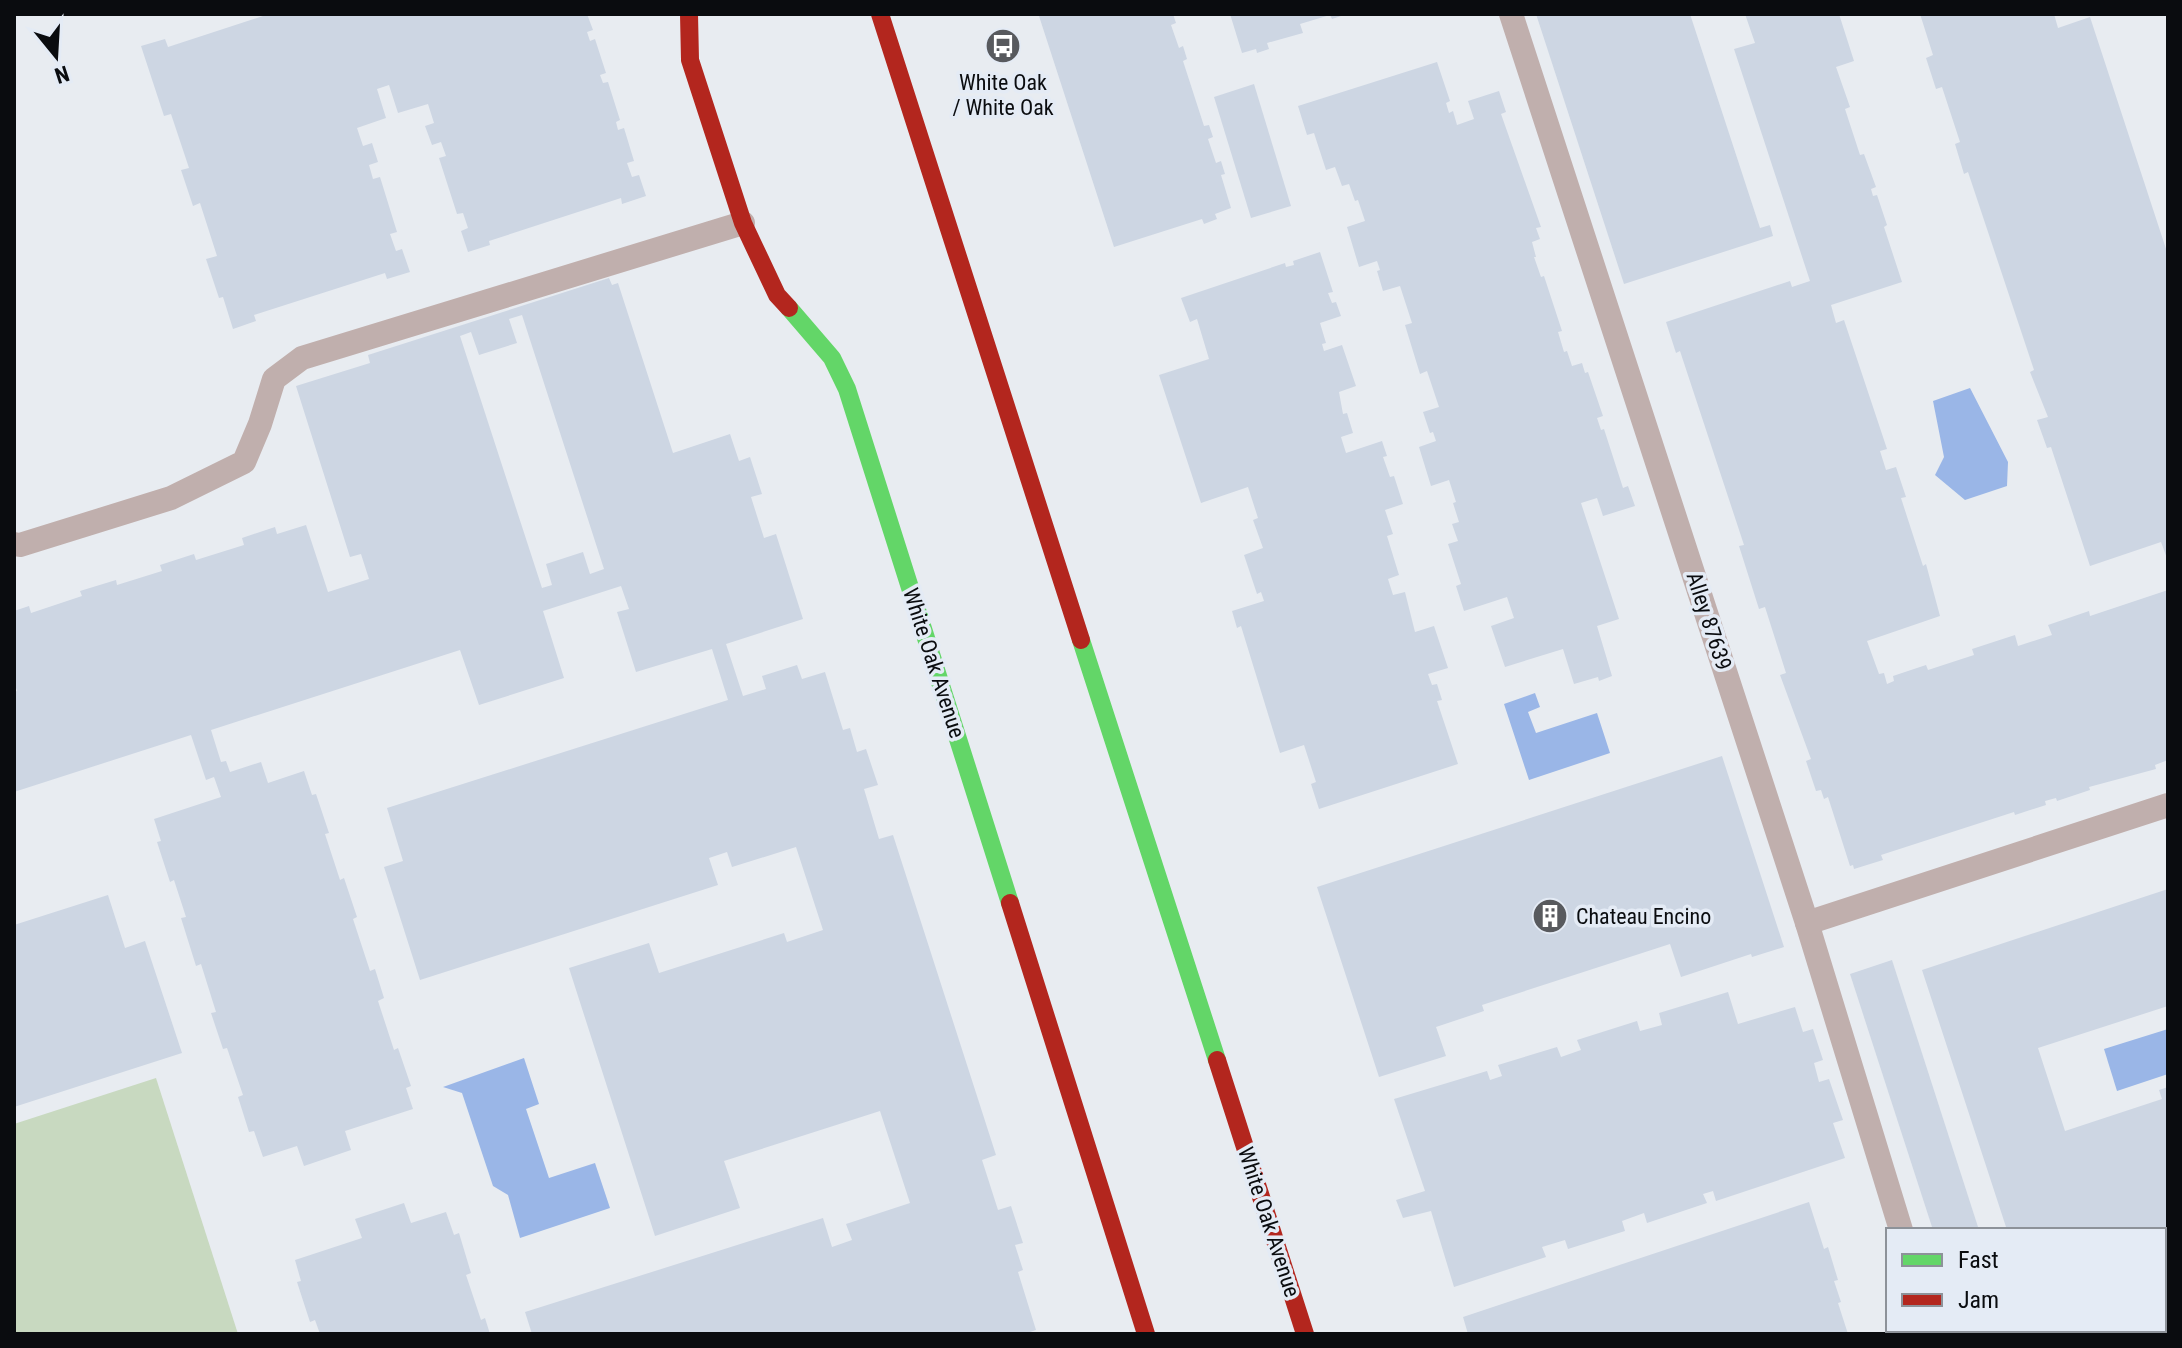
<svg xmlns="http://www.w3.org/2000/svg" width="2182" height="1348" viewBox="0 0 2182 1348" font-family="'Roboto Condensed',sans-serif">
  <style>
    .green { fill: #c8d9c0 }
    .water { fill: #9ab6e7 }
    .building { fill: #cdd6e3; fill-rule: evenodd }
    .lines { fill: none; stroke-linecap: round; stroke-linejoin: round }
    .lane { stroke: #c0afad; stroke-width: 24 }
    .fast { stroke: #63d668; stroke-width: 18 }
    .jam { stroke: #b3261e; stroke-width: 18 }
    .labels { text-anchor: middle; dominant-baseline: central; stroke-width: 7; stroke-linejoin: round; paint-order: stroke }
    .poi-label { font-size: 22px; fill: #0a0c0f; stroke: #e4ebf5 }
    .street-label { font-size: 22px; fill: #0a0c0f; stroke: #e4ebf5 }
  </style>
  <rect width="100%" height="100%" fill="#e8ecf1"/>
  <path class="green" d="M156,1078L238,1334H14V1124Z"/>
  <g class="water">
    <path d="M1970,388L2008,462L2007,486L1965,500L1935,475L1944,457L1933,401Z"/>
    <path d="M1535,693L1540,707L1528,712L1536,733L1597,713L1610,753L1529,780L1504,704Z"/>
    <path d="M2168,1029V1074L2117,1091L2104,1049Z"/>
    <path d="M524,1058L539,1104L526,1109L549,1178L595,1163L610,1208L520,1238L508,1195L493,1186L462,1093L443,1087Z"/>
  </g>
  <g class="building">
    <path d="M269,14H587L593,30L587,32L590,41L595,39L606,73L600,75L603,83L608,82L620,120L616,122L618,130L624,128L634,161L627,163L632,177L639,175L646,196L622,204L621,198L489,241L490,245L468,252L461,231L468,228L463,213L457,214L439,158L446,156L441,142L432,145L425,126L434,123L428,104L398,113L389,85L377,89L386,118L357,128L363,146L372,143L378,162L369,165L373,179L380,177L397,232L390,234L396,251L402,249L410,272L387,279L385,273L254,315L256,321L233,329L223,297L219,298L206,259L217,256L200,203L193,206L181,170L189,168L171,114L164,116L141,46L165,39L168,47Z"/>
    <path d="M1046,14H1173L1176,23L1171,25L1179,48L1183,46L1187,59L1183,61L1204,126L1209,125L1213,137L1208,139L1216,163L1221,161L1225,174L1221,175L1231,208L1215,214L1217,219L1204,224L1202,219L1114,247L1039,16Z"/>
    <path d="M1230,14H1343L1344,15L1332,19L1330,15L1300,24L1303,33L1267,43L1269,49L1257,53L1256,49L1242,53Z"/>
    <path d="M1536,14H1690L1760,228L1770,225L1773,236L1624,284Z"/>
    <path d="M1745,14H1839L1854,61L1836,67L1850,107L1845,109L1860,155L1864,154L1876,187L1871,189L1873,196L1877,195L1887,225L1884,227L1902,282L1831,305L1836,323L1844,320L1887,449L1880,451L1886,470L1896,467L1906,497L1901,498L1923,566L1926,564L1940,616L1867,641L1879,674L1884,673L1887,684L1894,681L1893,676L1926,665L1928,670L1974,655L1972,649L2015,635L2018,646L2052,635L2048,625L2089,611L2090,616L2168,590V760L2155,765L2156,769L2089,787L2090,790L2057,801L2056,798L2045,801L2046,805L2015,815L2014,812L1881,855L1883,860L1854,869L1853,865L1850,866L1828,797L1824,799L1821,790L1816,791L1806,761L1811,759L1780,675L1786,673L1765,607L1759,609L1739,546L1744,545L1680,351L1676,353L1666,322L1790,281L1792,287L1810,281L1734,49L1755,43Z"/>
    <path d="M1920,14H2054L2058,28L2090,17L2168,255V561L2161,542L2090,566L2051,447L2047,448L2037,420L2048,417L2030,372L2034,370L1968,172L1964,174L1955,144L1960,142L1942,87L1936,89L1926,58L1933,55Z"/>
    <path d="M1437,62L1450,101L1446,103L1449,113L1453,111L1457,125L1474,119L1468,101L1499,91L1506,112L1501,114L1541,227L1536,228L1540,239L1532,242L1536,257H1534L1541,277L1544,276L1562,331L1558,332L1564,352L1567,351L1572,366L1582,363L1585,373L1588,372L1603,416L1597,418L1601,430L1604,429L1623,488L1628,486L1635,506L1603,516L1597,498L1581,503L1619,619L1597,626L1612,676L1599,681L1598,677L1574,684L1563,649L1505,667L1491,626L1514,618L1507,597L1464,611L1456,586L1461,584L1448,544L1458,541L1452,524L1459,522L1453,503L1456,502L1449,480L1431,486L1419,447L1436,441L1433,432L1430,433L1423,412L1439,407L1427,371L1420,374L1405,325L1412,323L1400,286L1383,291L1377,271L1380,270L1377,261L1359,267L1347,227L1365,221L1358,200L1355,201L1349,184L1342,186L1335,167L1326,170L1314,133L1307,135L1298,106Z"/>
    <path d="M1254,84L1291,206L1251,218L1214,97Z"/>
    <path d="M1320,252L1333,292L1328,293L1332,303L1336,302L1341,316L1320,323L1326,343L1322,344L1324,351L1342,345L1356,386L1339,392L1343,414L1347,413L1353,433L1341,437L1346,453L1382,441L1387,456L1383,457L1390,477L1394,476L1403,504L1385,510L1393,534L1387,536L1399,575L1388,579L1393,595L1405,592L1415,632L1434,626L1448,668L1428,674L1432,685L1437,684L1442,700L1437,701L1458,764L1319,809L1311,784L1316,782L1304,745L1280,753L1241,626L1237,628L1232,611L1264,601L1261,592L1257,594L1244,555L1263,548L1253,520L1258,518L1248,487L1201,503L1159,375L1209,359L1197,319L1190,322L1181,298L1285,263L1286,267L1294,265L1293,261Z"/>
    <path d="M609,278L612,285L618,283L673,453L730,434L739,461L750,457L762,494L751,497L764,538L776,534L803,619L726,644L743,696L766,689L762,676L797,665L802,679L825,672L843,730L850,728L857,752L866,749L878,785L864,789L879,839L893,835L996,1155L982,1160L998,1210L1011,1206L1023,1243L1015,1245L1023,1270L1018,1272L1036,1330L1024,1334H532L525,1312L823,1218L832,1247L852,1240L846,1224L910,1203L880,1111L724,1161L740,1208L655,1236L569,968L649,943L659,973L784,933L787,942L823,930L796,847L732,867L727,852L709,858L718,885L420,980L384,867L403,861L387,808L728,700L712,649L636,672L617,612L629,609L621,586L543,611L564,678L479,705L460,650L211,730L221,762L226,761L230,772L261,762L268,783L304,771L312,795L316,794L329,833L325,834L340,880L344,878L357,917L353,919L370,971L375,969L384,998L378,1001L394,1050L398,1048L411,1086L406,1088L413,1109L345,1131L351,1150L304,1166L297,1146L263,1157L254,1131L249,1132L238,1097L243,1095L227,1048L223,1049L211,1013L216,1012L201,964L196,966L181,918L186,917L174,880L170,882L157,842L161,841L154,819L221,797L214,777L206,780L191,735L14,792V692L17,691L14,682V611L29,606L31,613L82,596L80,591L116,580L117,585L162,571L160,565L194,554L196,560L244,545L242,538L275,527L277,534L306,525L328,592L369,579L361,554L350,557L296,386L370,363L368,355ZM522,315L604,569L590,574L583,552L546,564L552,585L542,588L460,336L471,332L479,355L517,343L509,319Z"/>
    <path d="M1722,756L1784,947L1752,957L1751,954L1681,977L1670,944L1482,1005L1484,1011L1436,1027L1446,1056L1379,1077L1317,887Z"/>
    <path d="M2168,889V1006L2038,1048L2065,1131L2162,1099L2159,1090L2168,1087V1270L2164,1271V1230H2007L1922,970Z"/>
    <path d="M108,895L125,948L145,941L182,1053L14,1107V925Z"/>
    <path d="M1892,960L1979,1230H1933L1850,974Z"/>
    <path d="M1728,992L1738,1024L1795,1007L1803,1032L1813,1029L1823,1060L1814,1063L1819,1082L1829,1079L1843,1120L1833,1123L1845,1158L1716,1201L1713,1191L1703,1194L1707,1203L1647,1223L1644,1213L1622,1221L1625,1231L1568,1249L1565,1240L1542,1247L1546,1257L1454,1287L1431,1211L1403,1218L1396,1200L1425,1191L1394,1099L1487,1071L1490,1080L1502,1076L1498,1065L1557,1047L1561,1057L1581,1050L1577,1040L1637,1021L1640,1031L1662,1025L1659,1013Z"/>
    <path d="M1809,1202L1824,1249L1828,1247L1838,1280L1834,1281L1841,1302L1838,1303L1848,1334H1468L1463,1317Z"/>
    <path d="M404,1203L411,1223L446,1212L454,1235L459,1233L471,1273L466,1275L481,1320L485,1318L490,1334H320L315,1320L310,1322L297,1282L301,1281L295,1260L362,1238L355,1219Z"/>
    <path d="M1965,1330H2012L2013,1334H1967Z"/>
    <path d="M2039,1330H2131L2132,1334H2041Z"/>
  </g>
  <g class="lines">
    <g class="lane">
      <path d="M1511,14L1807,923L1901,1230"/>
      <path d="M14,544L20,545L171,498L244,462L260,424L274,379L302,358L743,223"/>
      <path d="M1807,923L2168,805"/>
    </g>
    <g class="fast">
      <path d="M789,308L832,358L847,389L1010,903"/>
      <path d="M1081,640L1217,1060"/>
    </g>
    <g class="jam">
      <path d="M689,14L690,60L743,223L777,295L789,308"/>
      <path d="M880,14L1081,640"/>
      <path d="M1010,903L1146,1334"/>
      <path d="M1217,1060L1305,1334"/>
    </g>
  </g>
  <defs>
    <symbol id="bus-disc" viewBox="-11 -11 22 22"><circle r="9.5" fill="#585a5e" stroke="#e4ebf5"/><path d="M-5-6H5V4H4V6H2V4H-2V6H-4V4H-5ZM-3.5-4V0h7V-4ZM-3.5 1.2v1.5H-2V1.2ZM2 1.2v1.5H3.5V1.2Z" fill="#fff"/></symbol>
    <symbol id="building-disc" viewBox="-11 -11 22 22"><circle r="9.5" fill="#585a5e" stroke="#e4ebf5"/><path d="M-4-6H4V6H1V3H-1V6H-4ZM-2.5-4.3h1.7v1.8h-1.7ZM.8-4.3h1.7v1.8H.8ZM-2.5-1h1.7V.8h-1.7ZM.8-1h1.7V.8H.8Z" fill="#fff"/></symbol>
  </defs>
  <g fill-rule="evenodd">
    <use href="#bus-disc" x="983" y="26" width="40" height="40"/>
    <use href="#building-disc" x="1530" y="896" width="40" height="40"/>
  </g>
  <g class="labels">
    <g class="poi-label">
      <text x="1003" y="82">White Oak<tspan x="1003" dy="25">/ White Oak</tspan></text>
      <text x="1576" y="916" text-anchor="start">Chateau Encino</text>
    </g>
    <g class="street-label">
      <text transform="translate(1709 621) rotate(72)">Alley 87639</text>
      <text transform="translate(934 663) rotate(72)">White Oak Avenue</text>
      <text transform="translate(1269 1222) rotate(72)">White Oak Avenue</text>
    </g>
  </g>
  <rect width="2182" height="1348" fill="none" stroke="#0a0c0f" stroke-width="32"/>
  <rect x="1886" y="1228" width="280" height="104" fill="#e4ebf5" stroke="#8d9299" stroke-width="2"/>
  <rect x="1902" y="1254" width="40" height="12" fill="#63d668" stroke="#8d9299" stroke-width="2"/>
  <text x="1958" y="1268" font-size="24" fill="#0a0c0f">Fast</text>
  <rect x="1902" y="1294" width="40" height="12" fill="#b3261e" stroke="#8d9299" stroke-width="2"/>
  <text x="1958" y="1308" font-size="24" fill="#0a0c0f">Jam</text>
  <g transform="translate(56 56) rotate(162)" stroke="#e4ebf5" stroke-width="6" paint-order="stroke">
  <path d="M0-6L14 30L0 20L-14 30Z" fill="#0a0c0f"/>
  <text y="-12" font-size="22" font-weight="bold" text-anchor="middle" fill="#0a0c0f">N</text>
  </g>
</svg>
